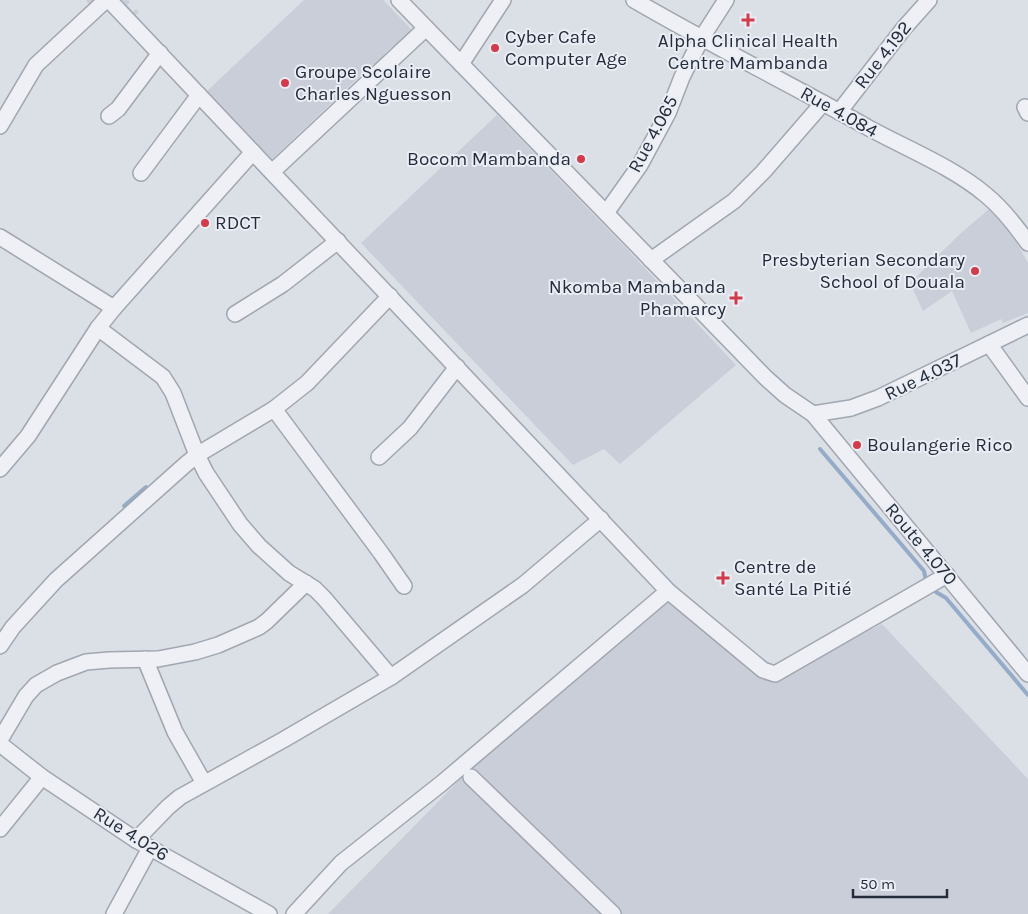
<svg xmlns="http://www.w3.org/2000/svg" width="1028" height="914" viewBox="0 0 1028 914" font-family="Karla,sans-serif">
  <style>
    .built { fill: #c9ced8 }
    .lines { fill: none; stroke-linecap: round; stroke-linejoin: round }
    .stream { stroke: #95acc8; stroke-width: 4 }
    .minor-casing { stroke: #a1a6b0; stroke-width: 18 }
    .minor { stroke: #eef0f5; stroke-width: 15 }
    .poi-dot { fill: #d13b4c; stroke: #eaeef4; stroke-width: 2 }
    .labels { text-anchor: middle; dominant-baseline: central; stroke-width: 4; stroke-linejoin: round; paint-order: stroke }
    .poi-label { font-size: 19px; fill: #252d3d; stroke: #eaeef4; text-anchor: start }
    .street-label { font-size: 19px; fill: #252d3d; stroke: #eaeef4 }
  </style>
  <rect width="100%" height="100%" fill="#dbdfe6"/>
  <g class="built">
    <path d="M86,0H128L130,2L127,5L133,12L136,9L139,12L125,24L106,5L95,14Z"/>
    <path d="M304,0H383L412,30L394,48L392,47L385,53L388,57L377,67L373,64L272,159L207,91Z"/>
    <path d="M497,115L625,247L736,365L620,464L604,449L573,465L361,243Z"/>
    <path d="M989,209L1012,234L1028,263V313L1003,323L1001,319L971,333L952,291L923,311L910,283L960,234Z"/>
    <path d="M670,599L774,678L882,624L1028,779V914H328L477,762Z"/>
  </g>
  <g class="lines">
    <g class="stream">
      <path d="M820,449L924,571L926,581"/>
      <path d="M124,506L146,487"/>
      <path d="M936,592L946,598L1028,695"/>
    </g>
    <defs>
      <g id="minor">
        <path d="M109,0L668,591L763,670L775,674L947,575"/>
        <path d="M399,0L765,377L785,395L813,414L1028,674"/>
        <path d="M634,0C711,45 790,84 867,127C905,148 953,167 986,195C1002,208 1016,226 1028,243"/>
        <path d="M461,64L503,0"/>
        <path d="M1025,107L1028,113"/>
        <path d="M839,112L904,28L929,0"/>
        <path d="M109,116L118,109L160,53"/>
        <path d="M0,126L36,65L106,0"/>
        <path d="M272,172L426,28"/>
        <path d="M141,173L199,95"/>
        <path d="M606,213L640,165L668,113L682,77L701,39L726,0"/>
        <path d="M0,237L114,308"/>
        <path d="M651,260L734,201L763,172L823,103"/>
        <path d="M235,314L283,284L338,241"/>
        <path d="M98,328L163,377L173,393L197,455L206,473L240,524L259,546L289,573L315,589L324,598L391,677"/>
        <path d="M989,344L1028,398"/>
        <path d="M274,409L381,553L404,586"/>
        <path d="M813,414L851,408L878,398L1028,325"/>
        <path d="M379,457L410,428L457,367"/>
        <path d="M0,469L28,436L98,328L114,308L253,152"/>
        <path d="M0,646L13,627L56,580L186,464L197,455L274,409L307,383L390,296"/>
        <path d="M145,659L175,732L204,783"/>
        <path d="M0,740L26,696L36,685L57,673L86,662L109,660L158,659L195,652L218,645L259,627L267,621L306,583"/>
        <path d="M0,744L42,777L136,840L269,914"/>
        <path d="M471,777L613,914"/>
        <path d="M0,829L42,777"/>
        <path d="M136,840L168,807L180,797L283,740L391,677L523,585L601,519"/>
        <path d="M114,914L150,848"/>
        <path d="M294,914L341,863L442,783L668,591"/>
      </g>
    </defs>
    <use href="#minor" class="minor-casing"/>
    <use href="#minor" class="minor"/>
  </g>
  <g class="poi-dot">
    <path d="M745.5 12.5h5v5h5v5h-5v5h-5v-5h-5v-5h5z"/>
    <circle cx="495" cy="48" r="5"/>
    <circle cx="285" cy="83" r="5"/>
    <circle cx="581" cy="159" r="5"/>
    <circle cx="205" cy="223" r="5"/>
    <circle cx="975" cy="271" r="5"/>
    <path d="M733.5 290.5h5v5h5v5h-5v5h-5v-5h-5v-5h5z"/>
    <circle cx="857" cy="445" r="5"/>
    <path d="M720.5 570.5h5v5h5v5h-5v5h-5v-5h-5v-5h5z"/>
  </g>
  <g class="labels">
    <g class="poi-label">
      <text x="505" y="37">Cyber Cafe<tspan x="505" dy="22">Computer Age</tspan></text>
      <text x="748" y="41" text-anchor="middle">Alpha Clinical Health<tspan x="748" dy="22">Centre Mambanda</tspan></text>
      <text x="295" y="72">Groupe Scolaire<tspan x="295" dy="22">Charles Nguesson</tspan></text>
      <text x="571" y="159" text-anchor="end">Bocom Mambanda</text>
      <text x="215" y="223">RDCT</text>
      <text x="965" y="260" text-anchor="end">Presbyterian Secondary<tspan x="965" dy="22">School of Douala</tspan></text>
      <text x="726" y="287" text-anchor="end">Nkomba Mambanda<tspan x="726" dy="22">Phamarcy</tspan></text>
      <text x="867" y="445">Boulangerie Rico</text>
      <text x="734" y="567">Centre de<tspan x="734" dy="22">Santé La Pitié</tspan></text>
    </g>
    <g class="street-label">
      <text transform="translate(883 55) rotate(-52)">Rue 4.192</text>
      <text transform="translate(839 112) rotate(29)">Rue 4.084</text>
      <text transform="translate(653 134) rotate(-62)">Rue 4.065</text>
      <text transform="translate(923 377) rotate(-26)">Rue 4.037</text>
      <text transform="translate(921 544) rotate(50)">Route 4.070</text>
      <text transform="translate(131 834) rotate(32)">Rue 4.026</text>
    </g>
  </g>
  <path d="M853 889v8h94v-8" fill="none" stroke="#252d3d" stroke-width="2.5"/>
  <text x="860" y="889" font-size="15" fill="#252d3d" stroke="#eaeef4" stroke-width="4" paint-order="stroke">50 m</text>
</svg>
